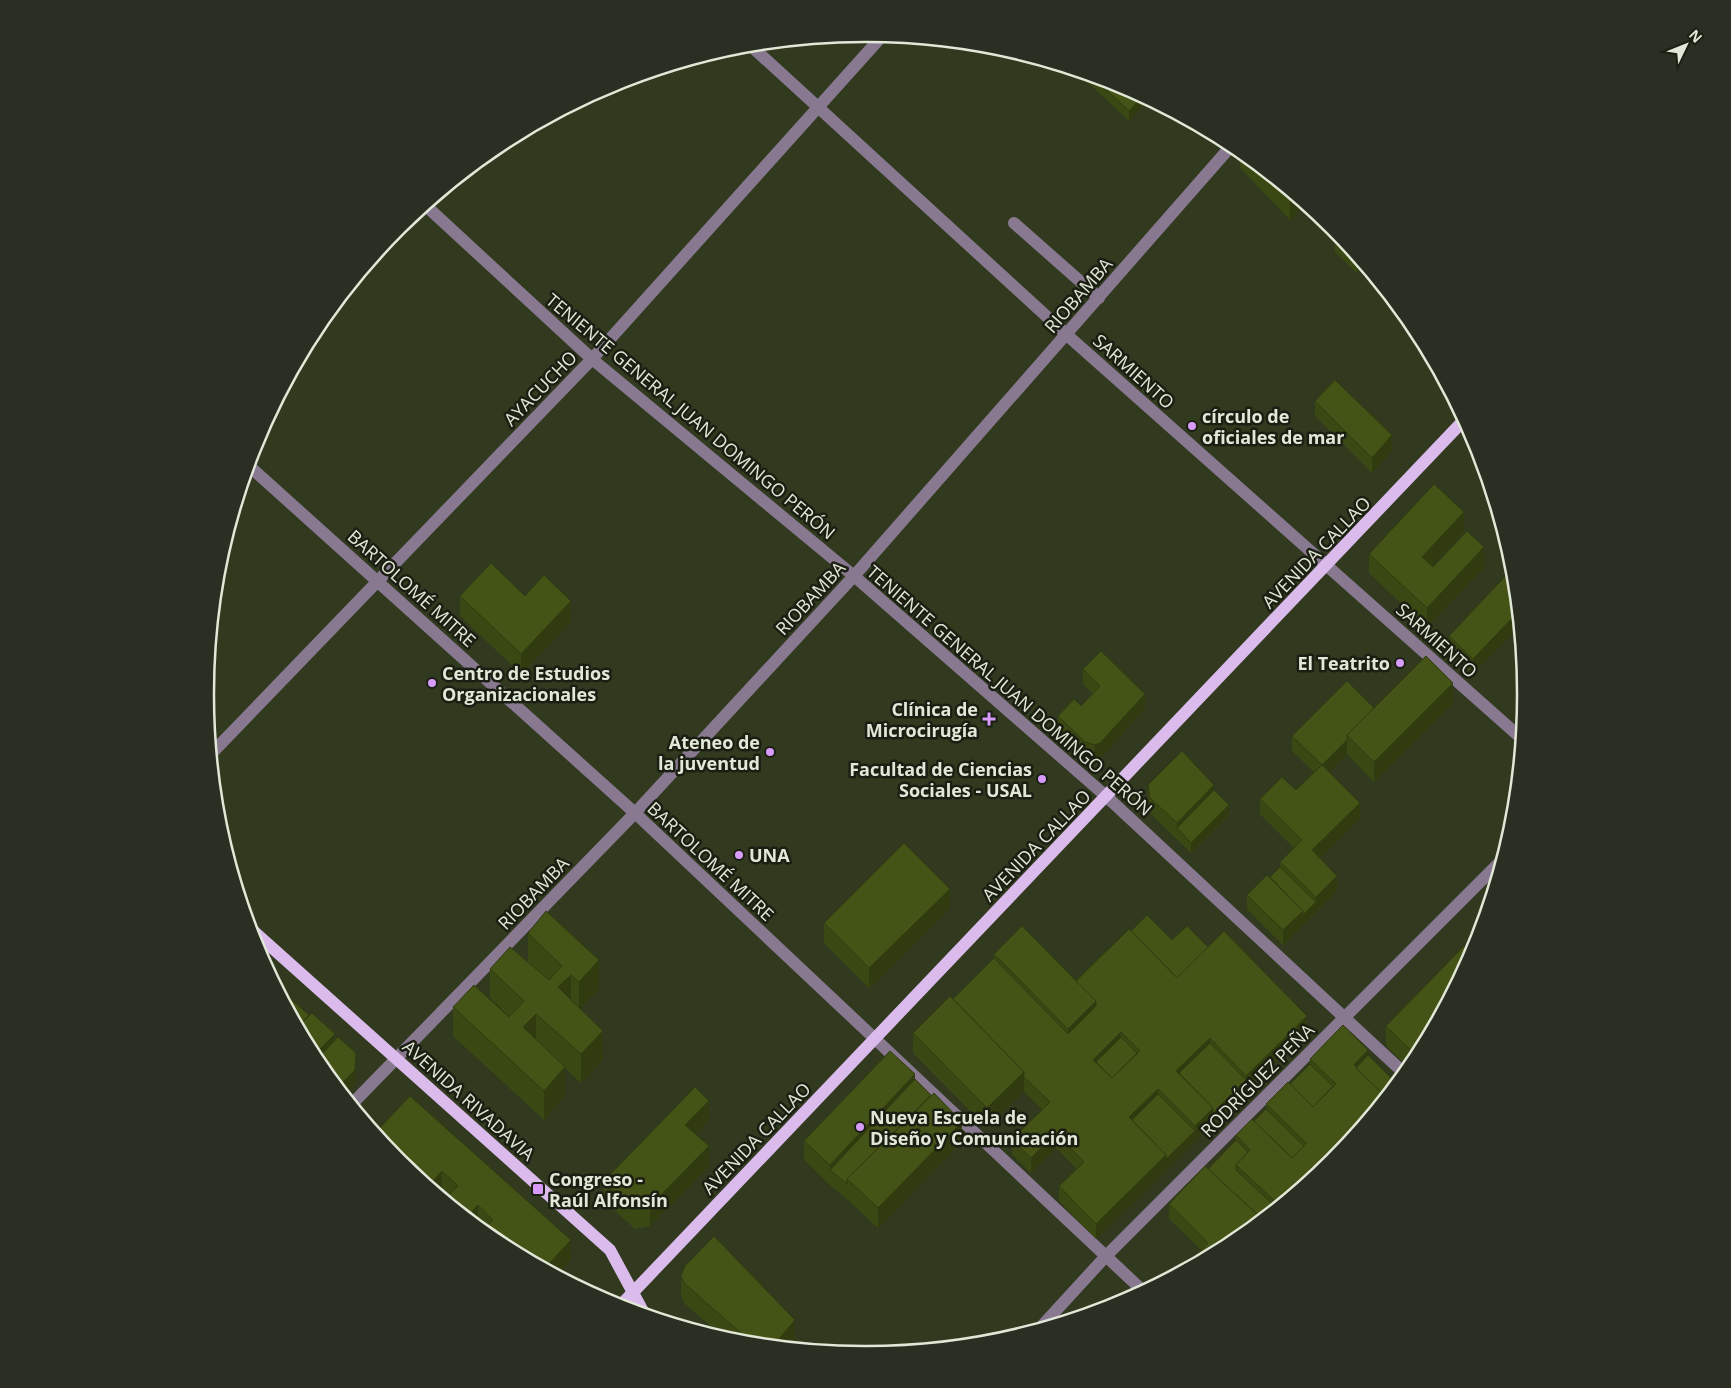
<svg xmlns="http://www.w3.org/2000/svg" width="1731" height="1388" viewBox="0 0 1731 1388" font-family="'Open Sans',sans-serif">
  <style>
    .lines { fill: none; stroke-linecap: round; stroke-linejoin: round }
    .minor { stroke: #887991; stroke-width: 12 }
    .major { stroke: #dabbec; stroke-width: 12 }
    .wall { fill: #3a4813 }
    .shaded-wall { fill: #303b0f }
    .building { fill: #445416; stroke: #303b0f; fill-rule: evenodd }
    .poi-dot { fill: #d79bf9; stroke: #1b1f13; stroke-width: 2 }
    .labels { text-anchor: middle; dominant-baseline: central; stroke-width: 5; stroke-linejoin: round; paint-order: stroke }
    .street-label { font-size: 18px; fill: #e2e8d7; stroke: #1b1f13 }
    .poi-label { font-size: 18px; font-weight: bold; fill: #e2e8d7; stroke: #1b1f13; text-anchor: start }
    .rim { fill: none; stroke: #e2e8d7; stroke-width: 2.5 }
  </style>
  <rect width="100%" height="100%" fill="#313a1f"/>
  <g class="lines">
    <g class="minor">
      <path d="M750,45L1067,335L1521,738"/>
      <path d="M425,205L592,359L854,576L1107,797L1404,1073"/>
      <path d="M1014,223L1099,298"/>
      <path d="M248,465L635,813L1143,1291"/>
      <path d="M211,754L592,359L883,35"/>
      <path d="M352,1104L635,813L854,576L1232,145"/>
      <path d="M1040,1328L1106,1256L1502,860"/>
    </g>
    <g class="major">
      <path d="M250,928L610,1250L644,1313"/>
      <path d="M620,1306L1464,420"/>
    </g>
  </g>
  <g class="wall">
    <path d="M1076,71L1118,84L1149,100L1129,121Z"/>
    <path d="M1240,152L1305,204L1290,220L1240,168Z"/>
    <path d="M1335,231L1364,266L1357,273L1335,252Z"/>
    <path d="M1315,401L1392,450L1372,473L1315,416Z"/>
    <path d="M1464,532L1432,566L1433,567H1484L1427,628L1369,573V554Z"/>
    <path d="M1513,568L1473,674L1449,651V636Z"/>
    <path d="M460,596H525L571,621L521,674L460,616Z"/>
    <path d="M1083,669L1145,709L1100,758L1094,760L1085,757L1058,730V716L1081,706L1093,694L1083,684Z"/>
    <path d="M1453,703L1374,782L1347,754L1329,772L1360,817L1319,858L1337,891L1283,945L1247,909V895L1270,877L1280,867V862L1294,848L1260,814V799L1296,790L1314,772L1292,751V736L1374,708Z"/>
    <path d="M1148,785L1214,790L1229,815L1191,853L1150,813L1148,800Z"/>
    <path d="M950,908L869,988L824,943V923Z"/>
    <path d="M1131,931L1208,947L1307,1031L1096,1239L1059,1201V1186L1077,1169L1056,1148L1031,1173L1012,1154V1139L1042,1110L1024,1091L987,1128L913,1053V1033L953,999L994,958V954L1076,981Z"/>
    <path d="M528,933L599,989L580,1009L603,1060L581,1083L565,1068V1096L544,1120L453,1036V1007L509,1017V1016L490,998V969L528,962Z"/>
    <path d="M1472,953L1414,1061L1409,1068L1386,1046V1026Z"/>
    <path d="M1343,1025L1332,1161L1232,1243L1201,1250L1169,1219V1204L1208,1169L1236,1140V1135L1254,1121L1266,1109V1104L1290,1084L1310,1064V1059Z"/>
    <path d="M915,1079L962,1141L878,1228L847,1199L830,1185L804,1160V1141Z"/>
    <path d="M410,1096L571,1260L557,1274L498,1243L483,1230L442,1191L439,1194L398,1161Z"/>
    <path d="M709,1120L695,1134L709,1166L650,1226L635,1229L604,1201V1181Z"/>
    <path d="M681,1276L795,1340L789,1347L736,1342L723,1337L684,1303L681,1295Z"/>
  </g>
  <g class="shaded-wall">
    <path d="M1142,97L1149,100L1129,121V111Z"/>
    <path d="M1294,196L1305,204L1290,220V200Z"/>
    <path d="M1357,257L1364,266L1357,273Z"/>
    <path d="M1392,435V450L1372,473V458Z"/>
    <path d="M1464,512V532L1422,576V557Z"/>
    <path d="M1484,547V567L1427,628V608Z"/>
    <path d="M571,601V621L521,674V654Z"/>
    <path d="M1518,612L1519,626L1473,674V659Z"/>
    <path d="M1453,683V703L1374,782V762Z"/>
    <path d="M1145,694V709L1100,758L1094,760V745Z"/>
    <path d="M1347,740V754L1322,780V765Z"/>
    <path d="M1214,785V800L1177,828V823Z"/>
    <path d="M1360,803V817L1312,865V850Z"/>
    <path d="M1229,805V815L1191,853V843Z"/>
    <path d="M1337,876V891L1316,912V897Z"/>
    <path d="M950,889V908L869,988V968Z"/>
    <path d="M1316,902V912L1283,945V930L1303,911Z"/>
    <path d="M599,960V989L579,1010V982Z"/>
    <path d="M571,975V1004L558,987Z"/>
    <path d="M284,988V1000L280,992Z"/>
    <path d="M1096,1001V1021L1068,1049V1029Z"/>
    <path d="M536,1014V1043L523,1027Z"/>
    <path d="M1307,1016V1031L1096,1239V1224L1166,1155L1195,1131V1126L1213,1108L1246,1080V1076Z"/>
    <path d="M603,1031V1060L581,1083V1054Z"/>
    <path d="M1121,1032V1047L1098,1070L1093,1060Z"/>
    <path d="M335,1034V1049L316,1061L314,1055Z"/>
    <path d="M1210,1038V1053L1181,1081L1176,1071Z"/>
    <path d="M1368,1050V1065L1359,1075L1354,1065Z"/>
    <path d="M356,1053L355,1084L345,1095L338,1087Z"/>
    <path d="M565,1067V1096L544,1120V1091Z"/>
    <path d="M1024,1072V1091L987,1128V1108Z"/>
    <path d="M915,1074V1093L830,1170V1185V1165Z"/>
    <path d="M1158,1089V1104L1134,1127L1129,1117Z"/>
    <path d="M709,1101V1120L685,1145V1125Z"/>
    <path d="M962,1122V1141L878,1228V1208Z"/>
    <path d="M1056,1133V1148L1031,1173V1158Z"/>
    <path d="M709,1146V1166L650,1226V1206Z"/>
    <path d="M442,1171V1191L439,1194L429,1185Z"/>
    <path d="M478,1205V1225H477L467,1217Z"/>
    <path d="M571,1240V1260L557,1274L545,1268Z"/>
    <path d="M795,1320V1340L789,1347L774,1345Z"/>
  </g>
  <g class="building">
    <path d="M1091,76L1118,84L1142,97L1129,111Z"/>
    <path d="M1276,181L1294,196L1290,200L1274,183Z"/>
    <path d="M1335,380L1392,435L1372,458L1315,401Z"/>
    <path d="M1434,484L1464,512L1422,557L1433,567L1467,531L1484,547L1427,608L1369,554Z"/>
    <path d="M491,563L525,596L544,575L571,601L521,654L460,596Z"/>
    <path d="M1513,568L1518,612L1473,659L1449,636Z"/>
    <path d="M1101,651L1145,694L1100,743L1094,745L1085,742L1058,716L1074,699L1081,706L1100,686L1083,669Z"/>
    <path d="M1426,656L1453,683L1374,762L1347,735Z"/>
    <path d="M1347,681L1374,708L1347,735V740L1322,765L1292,736Z"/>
    <path d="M1182,751L1214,785L1177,823L1150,798L1148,785Z"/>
    <path d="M1322,765L1360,803L1312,850L1337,876L1316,897L1280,862L1302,840L1260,799L1282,777L1296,790Z"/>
    <path d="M1214,790L1229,805L1191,843L1177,828Z"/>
    <path d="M904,843L950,889L869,968L824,923Z"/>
    <path d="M1280,867L1316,902L1303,915V911L1270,877Z"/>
    <path d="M1267,875L1303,911L1283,930L1247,895Z"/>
    <path d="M546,911L599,960L579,982L571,975L558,987L603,1031L581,1054L536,1014L523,1027L565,1067L544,1091L453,1007L474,985L509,1017L524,1001L490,969L510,947L549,980L562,966L528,933Z"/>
    <path d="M1147,915L1172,940L1187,926L1208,947L1177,978L1131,931Z"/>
    <path d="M1022,926L1096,1001L1068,1029L994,954Z"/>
    <path d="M1129,929L1177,978L1224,931L1307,1016L1246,1076L1210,1038L1176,1071L1213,1108L1195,1126L1158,1089L1129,1117L1166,1155L1096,1224L1059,1186L1084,1162L1056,1133L1031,1158L1012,1139L1050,1102L1024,1077V1072L953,999L994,958L1068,1034L1096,1006V1001L1076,981ZM1121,1032L1140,1051L1112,1078L1093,1060Z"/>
    <path d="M1464,946L1472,953L1417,1056L1386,1026Z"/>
    <path d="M271,976L284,988L280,992Z"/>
    <path d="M285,994L309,1015L298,1026L282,997Z"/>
    <path d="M950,996L1024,1072L987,1108L913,1033Z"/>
    <path d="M312,1013L335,1034L314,1055L298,1026Z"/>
    <path d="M1343,1025L1368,1050L1354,1065L1385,1096L1332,1161L1279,1205L1236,1165L1250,1150L1236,1135L1252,1119L1292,1158L1306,1143L1266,1104L1288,1082L1313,1107L1336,1084L1310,1059Z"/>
    <path d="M338,1037L356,1053L355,1070L338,1087L316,1060Z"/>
    <path d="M1121,1037L1137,1053L1112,1078L1096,1062Z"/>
    <path d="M1210,1043L1246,1080L1213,1113V1108L1179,1073Z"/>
    <path d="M890,1051L915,1074L830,1165L804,1141Z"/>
    <path d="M1368,1055L1396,1083L1385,1096L1356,1068Z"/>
    <path d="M1310,1064L1333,1086L1313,1107L1290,1084Z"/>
    <path d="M915,1079L931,1095L847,1179V1184L830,1170Z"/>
    <path d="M695,1087L709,1101L685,1125L709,1146L650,1206L635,1209L604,1181Z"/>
    <path d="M934,1093L962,1122L878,1208L847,1179Z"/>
    <path d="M1158,1094L1195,1131L1166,1159V1155L1132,1120Z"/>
    <path d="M410,1096L571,1240L545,1268L498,1243L483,1230L493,1220L478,1205L467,1217L445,1199L458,1186L442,1171L429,1185L398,1161L375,1133Z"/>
    <path d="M1266,1109L1304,1146L1292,1158L1254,1121Z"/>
    <path d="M1236,1140L1248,1152L1236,1165V1170L1276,1207L1262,1219L1208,1169Z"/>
    <path d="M1205,1166L1262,1219L1232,1243L1183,1270L1208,1243L1169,1204Z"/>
    <path d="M714,1236L795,1320L774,1345L752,1343L684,1283L681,1276L685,1266Z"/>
  </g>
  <g class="poi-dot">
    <circle cx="1192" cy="426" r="5"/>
    <circle cx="1400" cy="663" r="5"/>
    <circle cx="432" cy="683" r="5"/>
    <path d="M986.5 711.5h5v5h5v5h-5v5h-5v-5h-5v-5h5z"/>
    <circle cx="770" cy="752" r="5"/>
    <circle cx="1042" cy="779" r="5"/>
    <circle cx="739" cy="855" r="5"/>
    <circle cx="860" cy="1127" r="5"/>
    <rect x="532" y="1183" width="12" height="12" rx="2.5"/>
  </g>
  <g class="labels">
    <g class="street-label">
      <text transform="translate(1078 295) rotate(-49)">RIOBAMBA</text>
      <text transform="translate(1134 371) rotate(42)">SARMIENTO</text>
      <text transform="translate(540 388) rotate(-46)">AYACUCHO</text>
      <text transform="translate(691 416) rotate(40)">TENIENTE GENERAL JUAN DOMINGO PERÓN</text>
      <text transform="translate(1316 552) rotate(-46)">AVENIDA CALLAO</text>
      <text transform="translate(412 588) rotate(42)">BARTOLOMÉ MITRE</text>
      <text transform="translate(810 598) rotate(-47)">RIOBAMBA</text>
      <text transform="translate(1437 640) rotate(42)">SARMIENTO</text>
      <text transform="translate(1010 690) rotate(41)">TENIENTE GENERAL JUAN DOMINGO PERÓN</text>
      <text transform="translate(1036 845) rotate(-46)">AVENIDA CALLAO</text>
      <text transform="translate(711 861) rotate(43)">BARTOLOMÉ MITRE</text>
      <text transform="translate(533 893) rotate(-46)">RIOBAMBA</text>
      <text transform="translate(1257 1080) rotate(-45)">RODRÍGUEZ PEÑA</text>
      <text transform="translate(469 1100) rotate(42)">AVENIDA RIVADAVIA</text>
      <text transform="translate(756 1138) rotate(-46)">AVENIDA CALLAO</text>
    </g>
    <g class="poi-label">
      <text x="1202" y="416">círculo de<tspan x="1202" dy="21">oficiales de mar</tspan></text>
      <text x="1390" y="663" text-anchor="end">El Teatrito</text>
      <text x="442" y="673">Centro de Estudios<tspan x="442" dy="21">Organizacionales</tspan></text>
      <text x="978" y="709" text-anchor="end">Clínica de<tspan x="978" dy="21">Microcirugía</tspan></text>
      <text x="760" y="742" text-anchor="end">Ateneo de<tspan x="760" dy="21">la juventud</tspan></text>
      <text x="1032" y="769" text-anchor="end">Facultad de Ciencias<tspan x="1032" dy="21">Sociales - USAL</tspan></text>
      <text x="749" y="855">UNA</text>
      <text x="870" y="1117">Nueva Escuela de<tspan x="870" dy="21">Diseño y Comunicación</tspan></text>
      <text x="549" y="1179">Congreso -<tspan x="549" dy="21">Raúl Alfonsín</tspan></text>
    </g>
  </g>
  <path d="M0 0H1731V1388H0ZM865 42H866A651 651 0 0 1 1517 693V695A651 651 0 0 1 866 1346H865A651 651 0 0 1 214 695V693A651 651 0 0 1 865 42Z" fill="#2b2f23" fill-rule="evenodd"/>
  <path class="rim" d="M865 42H866A651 651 0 0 1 1517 693V695A651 651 0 0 1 866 1346H865A651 651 0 0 1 214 695V693A651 651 0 0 1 865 42Z"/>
  <g transform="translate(1686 45) rotate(47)" stroke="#1b1f13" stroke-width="4" paint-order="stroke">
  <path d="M0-4L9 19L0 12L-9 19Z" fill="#e2e8d7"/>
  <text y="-8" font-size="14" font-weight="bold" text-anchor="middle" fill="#e2e8d7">N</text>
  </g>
</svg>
